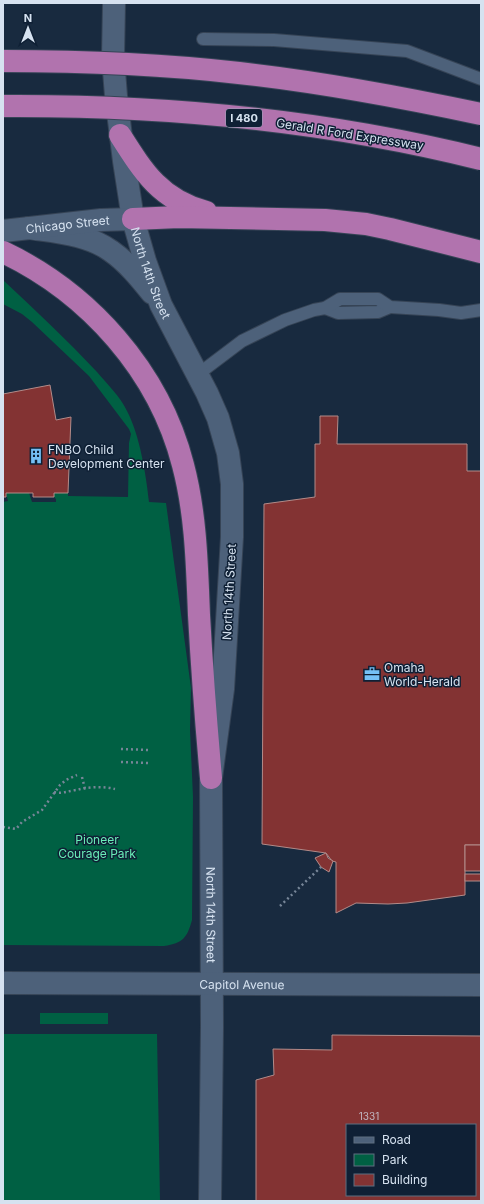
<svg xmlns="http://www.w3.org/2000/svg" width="484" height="1204" viewBox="0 0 484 1204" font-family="Inter,sans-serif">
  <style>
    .green { fill: #006043 }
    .building { fill: #833333; stroke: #b28b89; fill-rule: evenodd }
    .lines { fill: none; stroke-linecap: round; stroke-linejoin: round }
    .lane-casing { stroke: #364456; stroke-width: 14 }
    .secondary-casing { stroke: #364456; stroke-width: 24 }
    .highway-casing { stroke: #364456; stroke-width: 24 }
    .path { stroke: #778698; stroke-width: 2.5; stroke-dasharray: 2 3; stroke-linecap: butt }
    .lane { stroke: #4d617a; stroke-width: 12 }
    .secondary { stroke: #4d617a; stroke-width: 22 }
    .highway { stroke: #b173ae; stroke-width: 22 }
    .highway-bridge-casing { stroke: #364456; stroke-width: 24; stroke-linecap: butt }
    .highway-bridge { stroke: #b173ae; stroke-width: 22 }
    .labels { text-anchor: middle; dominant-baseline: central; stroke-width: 3; stroke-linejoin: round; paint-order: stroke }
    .number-label { font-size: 10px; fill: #c1b6c1 }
    .shield { fill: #0f2035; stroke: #9aa8b8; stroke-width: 1 }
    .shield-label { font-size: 11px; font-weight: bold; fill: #d6e2f0 }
    .street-label { font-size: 12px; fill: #d6e2f0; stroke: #0f2035 }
    .poi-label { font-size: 12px; fill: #d6e2f0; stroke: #0f2035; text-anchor: start }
    .park-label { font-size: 12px; fill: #6aeeb8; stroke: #0f2035 }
  </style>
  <rect width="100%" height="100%" fill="#182a3f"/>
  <g class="green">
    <path d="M3,280C35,310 67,340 97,372C107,384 120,396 127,411C140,436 146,474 149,502L166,503L191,688L190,730L193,797L192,920C187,938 183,943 164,946L3,945V502L8,501L6,493H29L32,502H56V499L54,497V493H68V496L128,497L129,443L131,434L129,429L89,376L32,322L22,314L3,304Z"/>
    <rect x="40" y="1013" width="68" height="11"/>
    <path d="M3,1034H157L160,1201H3Z"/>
  </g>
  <g class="building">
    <path d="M50,385L56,420L71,417L68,493H54V497H33V493H6V497H3V394Z"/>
    <path d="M320,416H338L337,444H467V471H481V845H465V895L407,903L388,904L356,903L336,913V862L332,861L326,853L262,844L264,504L315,497V444H320Z"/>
    <rect x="465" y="845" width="16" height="26"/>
    <path d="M326,853L328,858L333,861L329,872L321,867L315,858Z"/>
    <rect x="465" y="874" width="16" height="7"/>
    <path d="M332,1035L481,1036V1201H256V1080L274,1075L273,1049L332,1050ZM347,1125H475V1195H347Z"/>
  </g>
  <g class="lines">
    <defs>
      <g id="lane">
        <path d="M203,39L274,40L407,51L481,79"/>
        <path d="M325,308L338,313L378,312L390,307"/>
        <path d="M197,375L242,341L285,320L314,310L325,308L340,299H378L390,307L439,310L461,313L481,310"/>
      </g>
      <g id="secondary">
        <path id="s1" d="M114,3L113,58L116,96L124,161L133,219L145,261L161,305L207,393L218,418L228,453L232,484V537L223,689L211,778L212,1027L210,1201"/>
        <path d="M29,228C56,232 88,234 111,251C127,262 140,278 152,293"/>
        <path id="s2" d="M3,231L101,220L133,219"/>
        <path id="s3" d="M3,983L481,985"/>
      </g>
      <g id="highway">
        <path d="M120,135C144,173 161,200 206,212"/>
        <path d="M133,219L179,217L325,220L366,224L390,229L481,252"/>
        <path d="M3,252C89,293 159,371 183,465C196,514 197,565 199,615C202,669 206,723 211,778"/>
      </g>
    </defs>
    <use href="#lane" class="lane-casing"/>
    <use href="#secondary" class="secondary-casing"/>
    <use href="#highway" class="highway-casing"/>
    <g class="path">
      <path d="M121,749L149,750"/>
      <path d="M121,762L149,763"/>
      <path d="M82,777L85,789"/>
      <path d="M54,792C62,794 68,791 76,790C88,787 103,786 115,789"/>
      <path d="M3,827L16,829L22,822L42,810L60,785L66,780L77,775"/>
      <path d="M280,906L321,867"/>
    </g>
    <use href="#lane" class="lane"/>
    <use href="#secondary" class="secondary"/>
    <use href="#highway" class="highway"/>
    <defs>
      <g id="highway-bridge">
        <path d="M3,61C82,61 161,64 239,73C321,82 401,97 481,114"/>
        <path d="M3,106C164,105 325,120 481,159"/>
      </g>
    </defs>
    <use href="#highway-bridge" class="highway-bridge-casing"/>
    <use href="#highway-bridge" class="highway-bridge"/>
  </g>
  <defs>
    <symbol id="building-bare" viewBox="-9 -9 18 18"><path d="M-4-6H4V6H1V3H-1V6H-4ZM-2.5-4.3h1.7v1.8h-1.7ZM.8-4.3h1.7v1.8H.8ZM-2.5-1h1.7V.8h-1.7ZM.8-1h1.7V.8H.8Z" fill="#75c0f6" stroke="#0f2035" stroke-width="2.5" paint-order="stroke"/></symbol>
    <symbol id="office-bare" viewBox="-9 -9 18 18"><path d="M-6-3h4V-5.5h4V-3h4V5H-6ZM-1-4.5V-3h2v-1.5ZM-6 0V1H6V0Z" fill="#75c0f6" stroke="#0f2035" stroke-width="2.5" paint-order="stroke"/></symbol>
  </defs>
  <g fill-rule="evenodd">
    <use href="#building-bare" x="25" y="445" width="22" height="22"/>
    <use href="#office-bare" x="361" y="663" width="22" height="22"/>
  </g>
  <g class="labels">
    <g class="number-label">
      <text x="369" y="1116">1331</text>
    </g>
    <rect class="shield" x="226" y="109" width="36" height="18" rx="3"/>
    <g class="shield-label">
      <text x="244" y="118">I 480</text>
    </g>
    <g class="street-label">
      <text transform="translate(350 134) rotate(9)">Gerald R Ford Expressway</text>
      <text stroke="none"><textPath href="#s2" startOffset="65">Chicago Street</textPath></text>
      <text stroke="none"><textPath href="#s1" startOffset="274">North 14th Street</textPath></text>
      <text transform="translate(229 592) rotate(-87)">North 14th Street</text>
      <text stroke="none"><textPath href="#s1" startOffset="934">North 14th Street</textPath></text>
      <text stroke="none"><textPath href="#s3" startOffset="239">Capitol Avenue</textPath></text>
    </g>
    <g class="poi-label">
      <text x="48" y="449">FNBO Child<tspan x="48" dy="14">Development Center</tspan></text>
      <text x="384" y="667">Omaha<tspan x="384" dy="14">World-Herald</tspan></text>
    </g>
    <g class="park-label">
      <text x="97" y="839">Pioneer<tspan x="97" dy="14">Courage Park</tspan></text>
    </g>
  </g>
  <rect width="484" height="1204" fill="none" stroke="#d6e2f0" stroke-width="8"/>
  <rect x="346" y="1124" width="130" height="72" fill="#0f2035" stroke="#5f6e80"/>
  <rect x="354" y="1137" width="20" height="6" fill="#4d617a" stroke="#5f6e80"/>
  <text x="382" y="1144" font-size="12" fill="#d6e2f0">Road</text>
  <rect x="354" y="1154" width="20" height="12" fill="#006043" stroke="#5f6e80"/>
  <text x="382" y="1164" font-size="12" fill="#d6e2f0">Park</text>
  <rect x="354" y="1174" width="20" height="12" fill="#833333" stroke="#5f6e80"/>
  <text x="382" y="1184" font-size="12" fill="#d6e2f0">Building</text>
  <g transform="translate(28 28)" stroke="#0f2035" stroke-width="3" paint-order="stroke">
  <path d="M0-3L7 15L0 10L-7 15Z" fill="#d6e2f0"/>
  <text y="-6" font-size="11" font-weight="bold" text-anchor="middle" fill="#d6e2f0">N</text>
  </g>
</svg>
